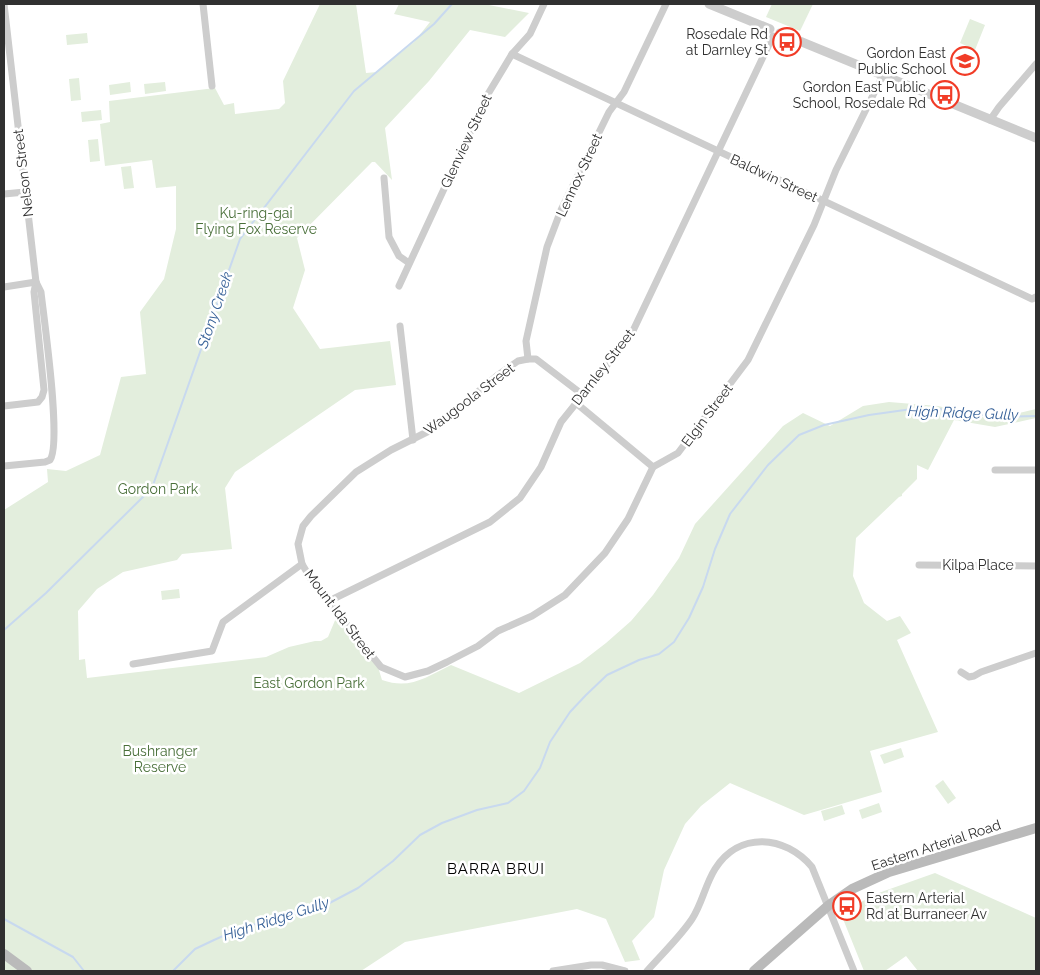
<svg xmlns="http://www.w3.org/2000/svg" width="1040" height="975" viewBox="0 0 1040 975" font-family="Raleway,sans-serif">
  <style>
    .green { fill: #e3eedd }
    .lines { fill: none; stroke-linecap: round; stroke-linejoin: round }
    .stream { stroke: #c8d9ef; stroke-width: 2 }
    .minor { stroke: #cdcdcd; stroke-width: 7 }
    .tertiary { stroke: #cdcdcd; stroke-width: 9 }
    .secondary { stroke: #bababa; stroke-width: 10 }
    .labels { text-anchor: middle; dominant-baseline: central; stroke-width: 5; stroke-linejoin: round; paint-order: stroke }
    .poi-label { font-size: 14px; fill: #303030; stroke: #fff; text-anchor: end }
    .street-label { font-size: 14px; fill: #303030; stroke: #fff }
    .park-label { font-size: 14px; fill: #496f39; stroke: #fff }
    .water-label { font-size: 15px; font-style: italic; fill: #376198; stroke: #fff }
    .neighbourhood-label { font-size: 15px; letter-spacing: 1px; fill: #000; stroke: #fff }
  </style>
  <rect width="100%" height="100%" fill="#fff"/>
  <g class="green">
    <path d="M320,4H356L366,73L377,72L414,42L430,22L394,14L399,4H484L529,13L505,37L470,30L429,81L385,128L392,180L375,162H372L297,238L305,270L293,308L320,349L390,341L396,385L355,390L235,472L225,488L232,549L182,554L177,560L123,572L97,589L78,611L79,660L85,659L87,678L266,657L289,647L315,641H321L328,637L336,618L378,667L382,680C410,690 426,677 451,665L519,693L580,663L606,643L631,621L653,595L679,558L695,524L783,426L803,413L830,426L863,406L889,402L938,406L993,419L1036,409V418L995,427L954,420L928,470L917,465V479L902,494V496L899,497L856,538L853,576L864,603L887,621L900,616L911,633L897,640L938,732L870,751L882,792L804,815L730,783L701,806L685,824L664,870L654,917L632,941L640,960L625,962L606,919L577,909L405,942L361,971H4V510L48,482L47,469L66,471L100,455L121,377L146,374L140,312L164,279L176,229V186L156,188L152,160L105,166L100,124L110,122L109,101L215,88L224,105L234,103L235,114L279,109L285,103L283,81Z"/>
    <path d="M772,4H813L800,31L766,17Z"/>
    <path d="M970,19L985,25L975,50L960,43Z"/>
    <path d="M87,33L88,43L67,45L66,35Z"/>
    <path d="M79,78L81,100L71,101L69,79Z"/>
    <path d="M130,82L131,92L110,95L109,85Z"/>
    <path d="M165,82L166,91L145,94L144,84Z"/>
    <path d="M101,110L102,120L82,122L81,112Z"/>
    <path d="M98,139L100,161L90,162L88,140Z"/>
    <path d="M131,166L134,188L124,189L121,167Z"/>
    <path d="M179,589L180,598L162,600L161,591Z"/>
    <path d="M901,748L904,757L884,764L880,755Z"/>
    <path d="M943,780L956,798L948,804L935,786Z"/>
    <path d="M879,803L882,812L862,819L859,810Z"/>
    <path d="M842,805L845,814L824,821L821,811Z"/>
    <path d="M935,873L1036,918V971H918L906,956L885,971H864L841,914L873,895Z"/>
  </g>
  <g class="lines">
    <g class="stream">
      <path d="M4,630L46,593L152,488L240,239L354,91L434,24L452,4"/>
      <path d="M4,919L73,957L84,971"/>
      <path d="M173,971L195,949L214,940L241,928L322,907L358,888L393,861L420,835L442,823L477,810L508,803L524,791L540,768L550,742L570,712L586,695L607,675L639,660L659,654L674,642L689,618L703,587L715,549L730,514L768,465L799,435L824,425L869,415L912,409H938L1000,417L1036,416"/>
    </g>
    <g class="minor">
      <path d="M4,4L36,282L34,292L44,390L42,397L38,402L4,406"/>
      <path d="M203,4L212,86"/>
      <path d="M512,54L1032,299L1036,297"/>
      <path d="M990,120L999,107L1036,64"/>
      <path d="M384,178L389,237L399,256L409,263"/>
      <path d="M4,194L25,192"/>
      <path d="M399,286L488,94L512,54L530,34L544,4"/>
      <path d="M4,287L36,282"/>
      <path d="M400,326L413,440"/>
      <path d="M528,359L526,341L547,247L561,210L609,112L624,92L666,4"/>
      <path d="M576,403L653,467"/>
      <path d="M4,466L45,462L50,460C62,443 44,320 41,292L36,282"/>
      <path d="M995,470H1036"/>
      <path d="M302,564L314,584L381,667L405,677L428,671L447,662L478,646L498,631L532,616L565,595L605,553L628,519L653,467L678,453L748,360L814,225L836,170L883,75"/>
      <path d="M919,565L1036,566"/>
      <path d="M329,601L490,522L520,498L541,467L561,422L631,335L773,36"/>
      <path d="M133,664L212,651L223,622L302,564L298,544L303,526L311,516L356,472L391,450L435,428L498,375L518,361L528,359H536L583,395"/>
      <path d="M961,672L969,677L974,676L981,672L1036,653"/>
      <path d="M553,971L591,965H602L625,971"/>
      <path d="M647,971C662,954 680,937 692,919C702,904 705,885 715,869C739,831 785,835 812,867L854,971"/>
    </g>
    <g class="tertiary">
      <path d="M709,4L770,29"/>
      <path d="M780,33L1036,138"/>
    </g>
    <g class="secondary">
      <path d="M4,954L27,971"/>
      <path d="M754,971L829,905L852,889L889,872L1036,828"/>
    </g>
  </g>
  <defs>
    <symbol id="bus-ring" viewBox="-11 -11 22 22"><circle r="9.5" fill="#fff" stroke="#f13c27" stroke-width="1.5"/><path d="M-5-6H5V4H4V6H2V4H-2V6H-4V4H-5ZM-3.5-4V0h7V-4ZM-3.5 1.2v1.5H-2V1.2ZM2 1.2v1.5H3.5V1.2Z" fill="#f13c27"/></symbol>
    <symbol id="school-ring" viewBox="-11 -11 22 22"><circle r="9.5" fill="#fff" stroke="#f13c27" stroke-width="1.5"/><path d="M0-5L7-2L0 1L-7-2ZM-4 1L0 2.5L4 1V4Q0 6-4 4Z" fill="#f13c27"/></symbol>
  </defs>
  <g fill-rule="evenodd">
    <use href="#bus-ring" x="771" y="26" width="32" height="32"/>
    <use href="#school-ring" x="949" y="45" width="32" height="32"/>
    <use href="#bus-ring" x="929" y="79" width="32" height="32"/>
    <use href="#bus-ring" x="831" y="890" width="32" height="32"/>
  </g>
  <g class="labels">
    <g class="poi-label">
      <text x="768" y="34">Rosedale Rd<tspan x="768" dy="16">at Darnley St</tspan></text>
      <text x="946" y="53">Gordon East<tspan x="946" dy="16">Public School</tspan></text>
      <text x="926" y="87">Gordon East Public<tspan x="926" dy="16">School, Rosedale Rd</tspan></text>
      <text x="866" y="898" text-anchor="start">Eastern Arterial<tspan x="866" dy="16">Rd at Burraneer Av</tspan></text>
    </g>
    <g class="street-label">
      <text transform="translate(466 141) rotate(-65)">Glenview Street</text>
      <text transform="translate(23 173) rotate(-97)">Nelson Street</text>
      <text transform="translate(579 175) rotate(-65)">Lennox Street</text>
      <text transform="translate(774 178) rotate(25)">Baldwin Street</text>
      <text transform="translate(603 367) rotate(-52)">Darnley Street</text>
      <text transform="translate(469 399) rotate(-37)">Waugoola Street</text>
      <text transform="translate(707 415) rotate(-53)">Elgin Street</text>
      <text x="978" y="565">Kilpa Place</text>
      <text transform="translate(340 614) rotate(53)">Mount Ida Street</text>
      <text transform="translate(936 845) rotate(-18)">Eastern Arterial Road</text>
    </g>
    <g class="park-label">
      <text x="256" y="213">Ku-ring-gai<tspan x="256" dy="16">Flying Fox Reserve</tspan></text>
      <text x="158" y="489">Gordon Park</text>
      <text x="309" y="683">East Gordon Park</text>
      <text x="160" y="751">Bushranger<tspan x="160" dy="16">Reserve</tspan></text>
    </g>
    <g class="water-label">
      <text transform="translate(215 310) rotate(-71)">Stony Creek</text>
      <text transform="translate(963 413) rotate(2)">High Ridge Gully</text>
      <text transform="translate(276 919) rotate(-18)">High Ridge Gully</text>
    </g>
    <g class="neighbourhood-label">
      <text x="496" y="869">BARRA BRUI</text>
    </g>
  </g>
  <rect width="1040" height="975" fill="none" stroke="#303030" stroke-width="10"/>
</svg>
